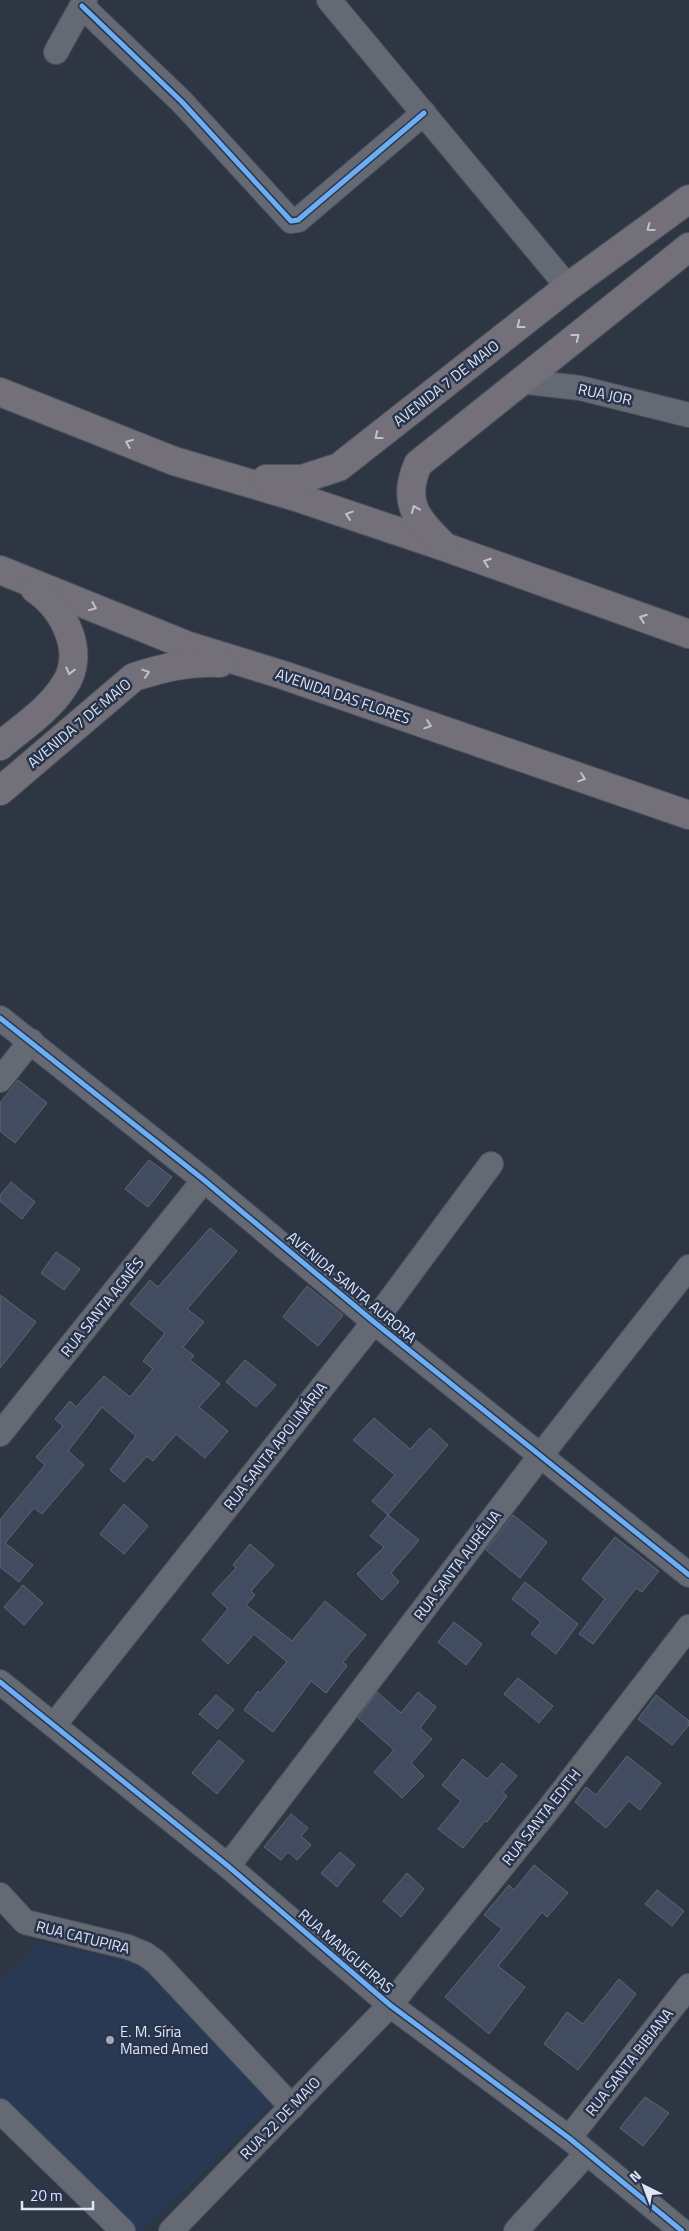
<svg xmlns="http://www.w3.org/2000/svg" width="689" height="2231" viewBox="0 0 689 2231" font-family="'Titillium Web',sans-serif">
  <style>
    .built { fill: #2a3953 }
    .building { fill: #424c60; stroke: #606671 }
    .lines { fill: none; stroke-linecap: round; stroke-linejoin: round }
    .minor-casing { stroke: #4c535e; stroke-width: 26 }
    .major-casing { stroke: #4c535e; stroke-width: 30 }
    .minor { stroke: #646973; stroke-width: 24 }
    .major { stroke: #737079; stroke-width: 28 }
    .cycleway-casing { stroke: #27344b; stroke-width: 8 }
    .cycleway { stroke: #6dadf4; stroke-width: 5 }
    .oneway { stroke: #bec3d0 }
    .poi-dot { fill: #a1a8b7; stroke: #27344b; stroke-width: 2 }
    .labels { text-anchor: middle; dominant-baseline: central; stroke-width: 5; stroke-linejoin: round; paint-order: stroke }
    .street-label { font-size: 15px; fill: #dee6f6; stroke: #27344b }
    .poi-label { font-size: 15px; fill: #dee6f6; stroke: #27344b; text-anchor: start }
  </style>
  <rect width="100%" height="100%" fill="#2f3643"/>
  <path class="built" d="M41,1942L149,1965L277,2100L143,2231H131L0,2100V1981Z"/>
  <g class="building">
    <path d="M18,1080L47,1103L15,1143L0,1131V1103Z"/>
    <path d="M149,1160L172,1177L148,1207L125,1189Z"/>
    <path d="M11,1182L35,1202L22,1219L0,1201V1195Z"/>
    <path d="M210,1228L237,1251L187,1309L204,1322L183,1347L194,1356L190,1360L220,1384L199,1407L228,1431L205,1458L176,1434L153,1461L147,1456L124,1482L110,1470L136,1436L102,1407L68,1451L84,1465L42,1514L34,1508L5,1543L33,1565L19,1582L0,1567V1520L45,1465L36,1457L63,1426L55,1419L70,1401L76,1407L104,1376L130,1397L153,1369L143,1361L165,1333L130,1304L150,1280L158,1287Z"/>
    <path d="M56,1252L80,1269L64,1290L41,1273Z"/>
    <path d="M307,1286L343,1315L318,1346L283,1317Z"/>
    <path d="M0,1295L36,1322L0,1368Z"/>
    <path d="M245,1360L276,1385L256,1407L226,1382Z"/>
    <path d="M374,1418L410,1449L430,1428L448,1445L388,1515L372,1501L395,1475L353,1440Z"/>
    <path d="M124,1504L148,1526L124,1554L100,1534Z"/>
    <path d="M388,1515L419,1540L391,1573L399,1582L382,1600L357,1574L384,1547L370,1536Z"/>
    <path d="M513,1515L547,1542L520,1578L486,1550Z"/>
    <path d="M615,1537L659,1571L642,1592L636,1588L593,1644L579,1634L605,1599L582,1579Z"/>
    <path d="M250,1544L274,1565L251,1591L255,1595L246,1605L292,1641L325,1601L366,1635L343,1662L347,1666L326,1693L311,1681L273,1732L244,1710L258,1691L260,1693L287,1662L254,1634L228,1664L202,1640L228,1609L212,1594L236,1568L233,1565Z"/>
    <path d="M525,1582L578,1624L556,1654L531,1634L541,1622L512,1599Z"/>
    <path d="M23,1585L43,1603L24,1625L4,1607Z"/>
    <path d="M454,1622L482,1644L466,1665L438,1642Z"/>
    <path d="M518,1678L553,1706L539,1723L504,1694Z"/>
    <path d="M377,1692L401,1713L418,1692L436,1707L420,1728L432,1739L411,1763L424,1776L402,1798L374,1772L394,1750L358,1718Z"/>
    <path d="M216,1695L234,1710L217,1729L199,1714Z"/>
    <path d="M656,1695L689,1721V1725L672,1745L638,1719Z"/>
    <path d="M219,1740L244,1761L217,1794L192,1773Z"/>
    <path d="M627,1756L661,1783L640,1810L629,1801L606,1828L575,1802L586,1787L596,1795Z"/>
    <path d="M463,1759L487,1779L502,1763L517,1776L503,1792L507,1796L487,1822L485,1821L463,1848L438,1829L461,1801L442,1785Z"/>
    <path d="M291,1814L308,1828L301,1836L311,1845L297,1860L288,1852L281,1860L264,1847Z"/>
    <path d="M340,1852L355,1865L337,1887L321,1873Z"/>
    <path d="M534,1865L568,1893L547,1917L542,1912L498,1966L525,1987L489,2034L445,1997L502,1929L484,1915L509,1885L514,1890Z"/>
    <path d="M407,1873L424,1889L401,1917L383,1901Z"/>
    <path d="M657,1890L684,1911L672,1926L645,1904Z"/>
    <path d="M619,1979L636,1994L578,2070L544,2044L567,2012L583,2024Z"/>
    <path d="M645,2097L669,2113L643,2146L620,2128Z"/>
  </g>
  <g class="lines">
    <defs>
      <g id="minor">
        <path d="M329,0L568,287"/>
        <path d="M82,6L182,102L291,221L298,220L424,113"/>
        <path d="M56,52L85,0"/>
        <path d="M519,381L580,388L689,415"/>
        <path d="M0,1018L204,1180L374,1322L689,1575"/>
        <path d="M0,1080L31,1041"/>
        <path d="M0,1434L204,1180"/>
        <path d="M0,1682L228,1866L390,2005L569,2138L682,2231"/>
        <path d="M54,1725L374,1322L491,1164"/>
        <path d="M228,1866L541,1455L689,1267"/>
        <path d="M0,1895L25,1922L128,1947L145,1954L156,1962L292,2107"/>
        <path d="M0,2111L123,2231"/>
        <path d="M569,2138L689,1986"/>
        <path d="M171,2231L390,2005L548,1810L689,1627"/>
        <path d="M516,2231L587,2153"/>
      </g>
      <g id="major">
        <path d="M0,392L174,461L296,497L445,547L689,634"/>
        <path d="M266,479H302L339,467L568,287L689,199"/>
        <path d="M444,546C417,519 401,503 418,464L689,247"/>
        <path d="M0,570L186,645L283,675L689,815"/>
        <path d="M0,746C21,728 49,710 64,686C87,653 64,609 35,589"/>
        <path d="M0,791L134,677C163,668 189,661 220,663"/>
      </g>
    </defs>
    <use href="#minor" class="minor-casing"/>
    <use href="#major" class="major-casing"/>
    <use href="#minor" class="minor"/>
    <use href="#major" class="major"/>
    <defs>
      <g id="cycleway">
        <path d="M82,6L182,102L291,221L298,220L424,113"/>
        <path d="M0,1018L204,1180L374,1322L689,1575"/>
        <path d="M0,1682L228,1866L390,2005L569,2138L682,2231"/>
      </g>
    </defs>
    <use href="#cycleway" class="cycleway-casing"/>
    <use href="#cycleway" class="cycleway"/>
  </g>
  <defs><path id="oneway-chevron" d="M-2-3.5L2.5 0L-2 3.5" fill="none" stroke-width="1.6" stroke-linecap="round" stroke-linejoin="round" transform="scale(1.25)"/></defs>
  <g class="oneway">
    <use href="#oneway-chevron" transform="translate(650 228) rotate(144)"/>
    <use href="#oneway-chevron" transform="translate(520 325) rotate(142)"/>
    <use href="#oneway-chevron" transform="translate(576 337) rotate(-38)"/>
    <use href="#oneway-chevron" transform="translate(378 436) rotate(142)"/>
    <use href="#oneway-chevron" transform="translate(129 443) rotate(-158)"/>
    <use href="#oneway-chevron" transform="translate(415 509) rotate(-113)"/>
    <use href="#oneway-chevron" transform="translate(349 515) rotate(-162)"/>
    <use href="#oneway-chevron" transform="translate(487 562) rotate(-160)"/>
    <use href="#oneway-chevron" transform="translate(93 607) rotate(22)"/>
    <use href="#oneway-chevron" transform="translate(643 618) rotate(-160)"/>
    <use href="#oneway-chevron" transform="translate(70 671) rotate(104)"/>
    <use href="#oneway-chevron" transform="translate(146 673) rotate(-18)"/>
    <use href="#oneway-chevron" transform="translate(428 725) rotate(19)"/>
    <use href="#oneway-chevron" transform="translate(582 778) rotate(19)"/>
  </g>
  <circle class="poi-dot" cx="110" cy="2040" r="5"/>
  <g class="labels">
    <g class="street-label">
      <text transform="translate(446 383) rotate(-38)">AVENIDA 7 DE MAIO</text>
      <text transform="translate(605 394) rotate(12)">RUA JOR</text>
      <text transform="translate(343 696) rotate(19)">AVENIDA DAS FLORES</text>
      <text transform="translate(79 723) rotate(-40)">AVENIDA 7 DE MAIO</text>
      <text transform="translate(352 1287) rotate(40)">AVENIDA SANTA AURORA</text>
      <text transform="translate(102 1307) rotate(-51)">RUA SANTA AGNÊS</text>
      <text transform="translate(275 1446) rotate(-52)">RUA SANTA APOLINÁRIA</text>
      <text transform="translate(457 1565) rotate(-53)">RUA SANTA AURÉLIA</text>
      <text transform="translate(541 1817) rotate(-52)">RUA SANTA EDITH</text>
      <text transform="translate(83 1937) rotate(14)">RUA CATUPIRA</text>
      <text transform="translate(346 1951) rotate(41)">RUA MANGUEIRAS</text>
      <text transform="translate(629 2062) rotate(-52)">RUA SANTA BIBIANA</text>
      <text transform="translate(280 2118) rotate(-46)">RUA 22 DE MAIO</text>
    </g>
    <g class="poi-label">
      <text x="120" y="2031">E. M. Síria<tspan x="120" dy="17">Mamed Amed</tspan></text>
    </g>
  </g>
  <g transform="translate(644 2186) rotate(318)" stroke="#27344b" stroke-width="4" paint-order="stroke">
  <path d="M0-4L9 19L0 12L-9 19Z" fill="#dee6f6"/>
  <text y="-8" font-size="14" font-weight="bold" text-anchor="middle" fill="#dee6f6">N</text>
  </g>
  <path d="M22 2201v8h71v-8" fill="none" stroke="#dee6f6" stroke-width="2.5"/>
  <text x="30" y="2201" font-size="15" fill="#dee6f6" stroke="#27344b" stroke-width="4" paint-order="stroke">20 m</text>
</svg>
